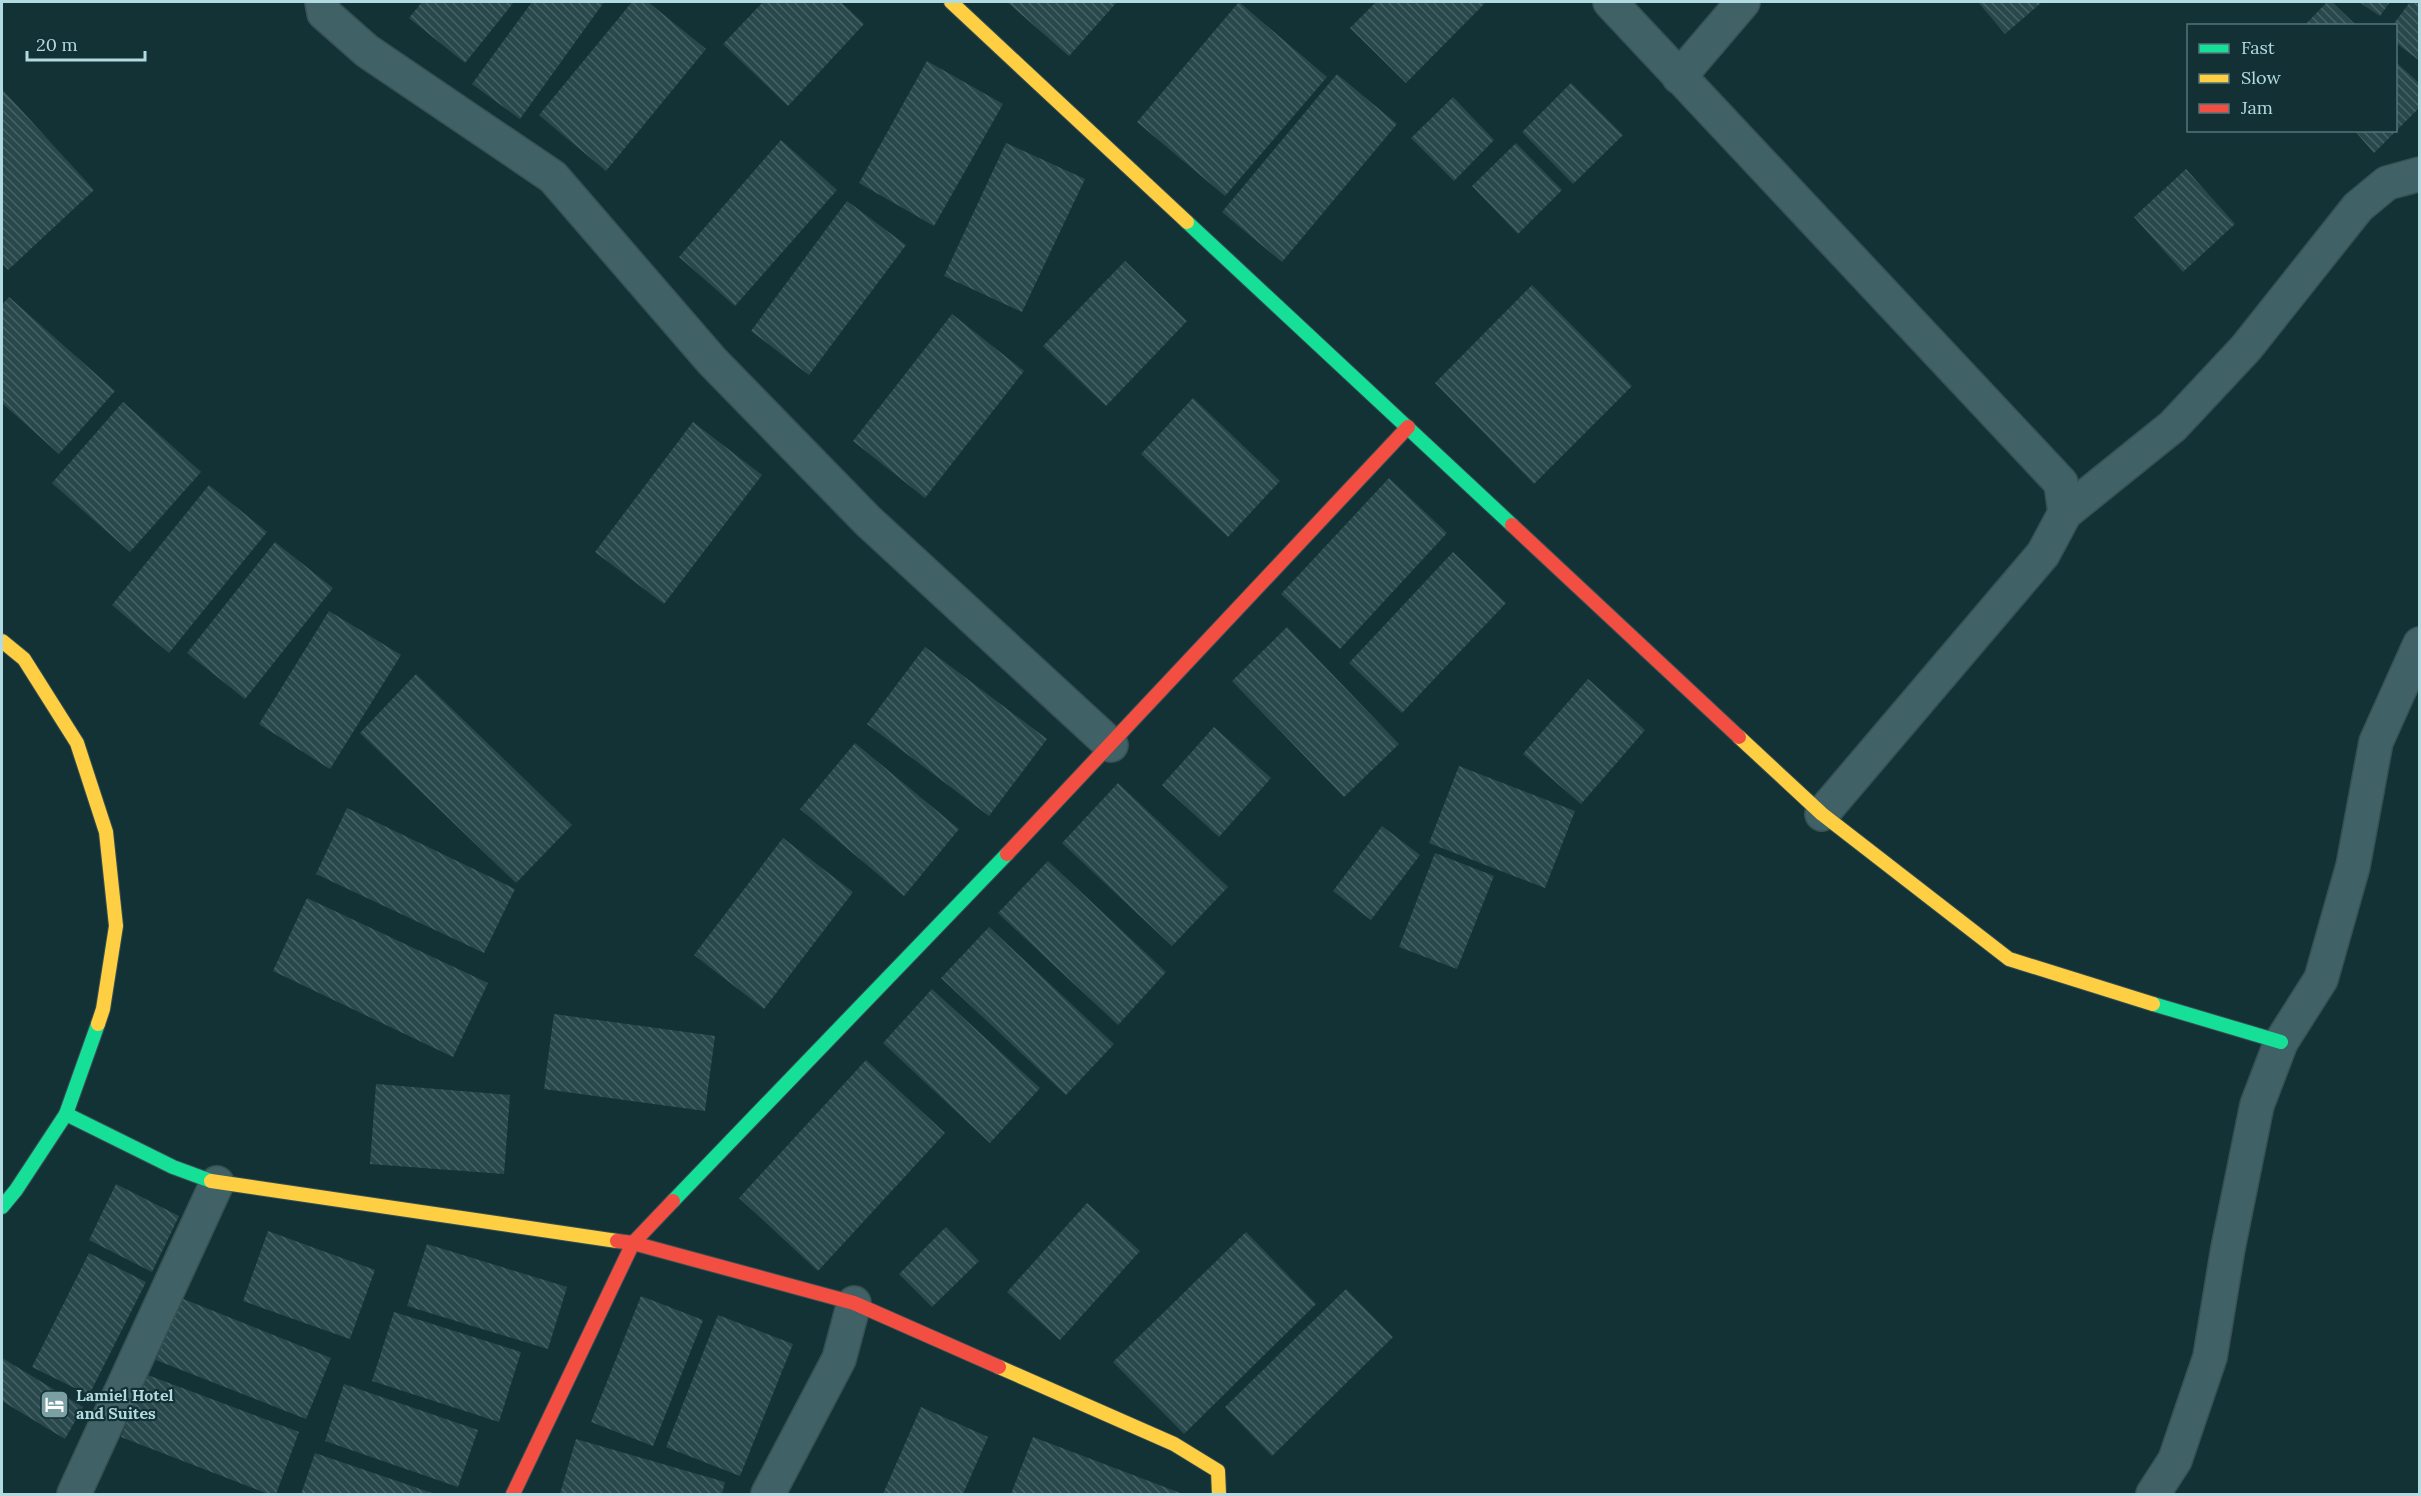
<svg xmlns="http://www.w3.org/2000/svg" width="2421" height="1496" viewBox="0 0 2421 1496" font-family="Lora,serif">
  <style>
    .building { fill: url(#building-back-hatch) }
    .lines { fill: none; stroke-linecap: round; stroke-linejoin: round }
    .street-casing { stroke: #375053; stroke-width: 36 }
    .fast-casing { stroke: #375053; stroke-width: 16 }
    .slow-casing { stroke: #375053; stroke-width: 16 }
    .jam-casing { stroke: #375053; stroke-width: 16 }
    .street { stroke: #406266; stroke-width: 33 }
    .fast { stroke: #16e098; stroke-width: 14 }
    .slow { stroke: #ffcf43; stroke-width: 14 }
    .jam { stroke: #f24e42; stroke-width: 14 }
    .labels { text-anchor: middle; dominant-baseline: central; stroke-width: 4.5; stroke-linejoin: round; paint-order: stroke }
    .poi-label { font-size: 16px; font-weight: bold; fill: #b1dbe0; stroke: #133134; text-anchor: start }
  </style>
  <defs>
    <pattern id="building-back-hatch" width="6" height="6" patternUnits="userSpaceOnUse" patternTransform="scale(1.5)"><rect width="6" height="6" fill="#29484c"/><path d="M-1 5l2 2M0 0l6 6M5-1l2 2" fill="none" stroke="#466266"/></pattern>
  </defs>
  <rect width="100%" height="100%" fill="#133235"/>
  <g class="building">
    <path d="M422,2H514L465,63L409,18Z"/>
    <path d="M532,2H604L520,119L472,84Z"/>
    <path d="M632,2H648L706,49L606,171L539,115Z"/>
    <path d="M763,2H841L864,24L788,106L723,44Z"/>
    <path d="M1007,2H1117L1069,56Z"/>
    <path d="M1239,2L1327,77L1225,196L1137,122Z"/>
    <path d="M1376,2H1486L1406,83L1350,28Z"/>
    <path d="M1978,2H2042L2005,34Z"/>
    <path d="M2327,2H2332L2357,26H2304Z"/>
    <path d="M2359,2H2390L2380,16Z"/>
    <path d="M2410,2H2420V61L2396,43V26H2392Z"/>
    <path d="M927,61L1003,104L934,226L859,183Z"/>
    <path d="M2396,62L2420,84V107L2374,153L2354,130H2396Z"/>
    <path d="M1337,74L1397,124L1282,262L1222,212Z"/>
    <path d="M1571,83L1623,135L1573,184L1522,132Z"/>
    <path d="M2,89L94,190L8,270L2,263Z"/>
    <path d="M1453,97L1494,140L1454,181L1411,138Z"/>
    <path d="M781,140L837,190L735,306L679,257Z"/>
    <path d="M1006,143L1085,179L1022,312L944,276Z"/>
    <path d="M1516,143L1562,190L1518,234L1472,186Z"/>
    <path d="M2186,169L2235,224L2183,272L2134,217Z"/>
    <path d="M847,201L906,245L809,375L751,331Z"/>
    <path d="M1125,261L1187,321L1106,406L1043,346Z"/>
    <path d="M1532,285L1632,386L1534,484L1435,383Z"/>
    <path d="M9,297L115,391L59,454L2,403V305Z"/>
    <path d="M952,314L1024,371L925,498L853,441Z"/>
    <path d="M1193,398L1280,481L1228,537L1141,454Z"/>
    <path d="M123,402L201,472L130,552L52,483Z"/>
    <path d="M693,422L762,475L664,604L595,552Z"/>
    <path d="M1389,478L1447,533L1340,649L1281,594Z"/>
    <path d="M209,485L267,532L169,653L112,605Z"/>
    <path d="M275,542L333,588L245,699L187,653Z"/>
    <path d="M1453,552L1506,603L1402,713L1349,663Z"/>
    <path d="M329,611L401,655L330,769L259,724Z"/>
    <path d="M1287,627L1399,744L1344,797L1232,681Z"/>
    <path d="M925,647L1047,739L989,816L867,724Z"/>
    <path d="M416,674L572,825L516,883L360,733Z"/>
    <path d="M1588,679L1645,730L1581,804L1523,754Z"/>
    <path d="M1214,727L1271,778L1219,837L1162,785Z"/>
    <path d="M855,743L959,829L904,896L800,809Z"/>
    <path d="M1459,766L1575,811L1545,888L1429,843Z"/>
    <path d="M1118,783L1228,887L1172,946L1062,843Z"/>
    <path d="M347,808L515,889L484,953L316,874Z"/>
    <path d="M1382,826L1420,855L1371,920L1333,891Z"/>
    <path d="M783,838L853,892L764,1009L694,955Z"/>
    <path d="M1435,853L1494,876L1457,969L1399,947Z"/>
    <path d="M1048,861L1166,972L1118,1025L998,913Z"/>
    <path d="M307,898L488,983L453,1057L273,971Z"/>
    <path d="M989,927L1114,1044L1066,1095L941,978Z"/>
    <path d="M932,989L1040,1088L990,1143L883,1043Z"/>
    <path d="M554,1014L715,1036L705,1111L544,1089Z"/>
    <path d="M866,1060L945,1133L818,1271L739,1198Z"/>
    <path d="M376,1084L510,1095L504,1174L370,1164Z"/>
    <path d="M116,1184L179,1216L152,1272L89,1240Z"/>
    <path d="M1087,1203L1140,1251L1060,1340L1007,1292Z"/>
    <path d="M946,1227L979,1261L932,1307L899,1274Z"/>
    <path d="M268,1231L375,1270L350,1339L243,1301Z"/>
    <path d="M1246,1232L1316,1304L1184,1434L1113,1362Z"/>
    <path d="M427,1244L567,1287L548,1349L407,1306Z"/>
    <path d="M89,1253L146,1282L89,1395L32,1367Z"/>
    <path d="M1346,1289L1393,1337L1272,1456L1225,1407Z"/>
    <path d="M641,1296L703,1320L653,1446L591,1422Z"/>
    <path d="M181,1298L331,1358L306,1419L156,1360Z"/>
    <path d="M394,1312L521,1352L499,1422L372,1381Z"/>
    <path d="M718,1315L793,1344L740,1476L666,1447Z"/>
    <path d="M2,1358L83,1407L65,1439L2,1401Z"/>
    <path d="M145,1374L299,1432L276,1494H268L121,1437Z"/>
    <path d="M344,1384L478,1430L458,1487L325,1441Z"/>
    <path d="M921,1407L988,1437L963,1494H883Z"/>
    <path d="M1033,1437L1183,1494H1011Z"/>
    <path d="M576,1439L725,1482L722,1494H560Z"/>
    <path d="M315,1453L435,1494H301Z"/>
  </g>
  <g class="lines">
    <defs>
      <g id="street">
        <path d="M322,2L324,13L367,51L553,177L712,361L868,521L1111,745"/>
        <path d="M1610,2L2061,483L2065,513"/>
        <path d="M1679,77L1743,2"/>
        <path d="M1822,814L2043,554L2065,513L2173,426L2246,348L2358,207L2387,183L2420,174"/>
        <path d="M74,1494L217,1183"/>
        <path d="M768,1494L839,1359L854,1303"/>
        <path d="M2153,1494L2175,1460L2210,1357L2228,1248L2257,1105L2281,1042L2321,979L2353,866L2376,742L2420,644"/>
      </g>
      <g id="fast">
        <path d="M1187,222L1512,525"/>
        <path d="M2153,1004L2281,1042"/>
        <path d="M98,1024L66,1114L173,1167L211,1181"/>
        <path d="M673,1201L1007,854"/>
        <path d="M2,1207L16,1190L66,1114"/>
      </g>
      <g id="slow">
        <path d="M951,2L1187,222"/>
        <path d="M2,641L24,659L77,743L106,832L116,926L103,1009L98,1024"/>
        <path d="M1739,737L1822,814L2009,959L2153,1004"/>
        <path d="M211,1181L617,1241"/>
        <path d="M999,1367L1174,1444L1218,1471L1219,1494"/>
      </g>
      <g id="jam">
        <path d="M1512,525L1739,737"/>
        <path d="M1007,854L1408,427"/>
        <path d="M617,1241L633,1243L854,1303L999,1367"/>
        <path d="M513,1494L633,1243L673,1201"/>
      </g>
    </defs>
    <use href="#street" class="street-casing"/>
    <use href="#fast" class="fast-casing"/>
    <use href="#slow" class="slow-casing"/>
    <use href="#jam" class="jam-casing"/>
    <use href="#street" class="street"/>
    <use href="#fast" class="fast"/>
    <use href="#slow" class="slow"/>
    <use href="#jam" class="jam"/>
  </g>
  <defs>
    <symbol id="hotel-square" viewBox="-11 -11 22 22"><rect x="-9" y="-9" width="18" height="18" rx="4" fill="#7aa0a4" stroke="#133134"/><path d="M-6-4.5h1.5V1H6V5H4.5V3h-9V5H-6ZM-4 0a1.8 1.8 0 1 1 3.6 0ZM.5 0V-2.5h3Q6-2.5 6 0Z" fill="#fff"/></symbol>
  </defs>
  <g fill-rule="evenodd">
    <use href="#hotel-square" x="38" y="1388" width="33" height="33"/>
  </g>
  <g class="labels">
    <g class="poi-label">
      <text x="76" y="1395">Lamiel Hotel<tspan x="76" dy="18">and Suites</tspan></text>
    </g>
  </g>
  <rect width="2421" height="1496" fill="none" stroke="#b1dbe0" stroke-width="6"/>
  <rect x="2187" y="24" width="210" height="108" fill="#133134" stroke="#527579" stroke-width="1.5"/>
  <rect x="2199" y="44" width="30" height="9" fill="#16e098" stroke="#527579" stroke-width="1.5"/>
  <text x="2241" y="54" font-size="18" fill="#b1dbe0">Fast</text>
  <rect x="2199" y="74" width="30" height="9" fill="#ffcf43" stroke="#527579" stroke-width="1.5"/>
  <text x="2241" y="84" font-size="18" fill="#b1dbe0">Slow</text>
  <rect x="2199" y="104" width="30" height="9" fill="#f24e42" stroke="#527579" stroke-width="1.5"/>
  <text x="2241" y="114" font-size="18" fill="#b1dbe0">Jam</text>
  <path d="M27 51v9h118v-9" fill="none" stroke="#b1dbe0" stroke-width="3"/>
  <text x="36" y="51" font-size="18" fill="#b1dbe0" stroke="#133134" stroke-width="4.5" paint-order="stroke">20 m</text>
</svg>
